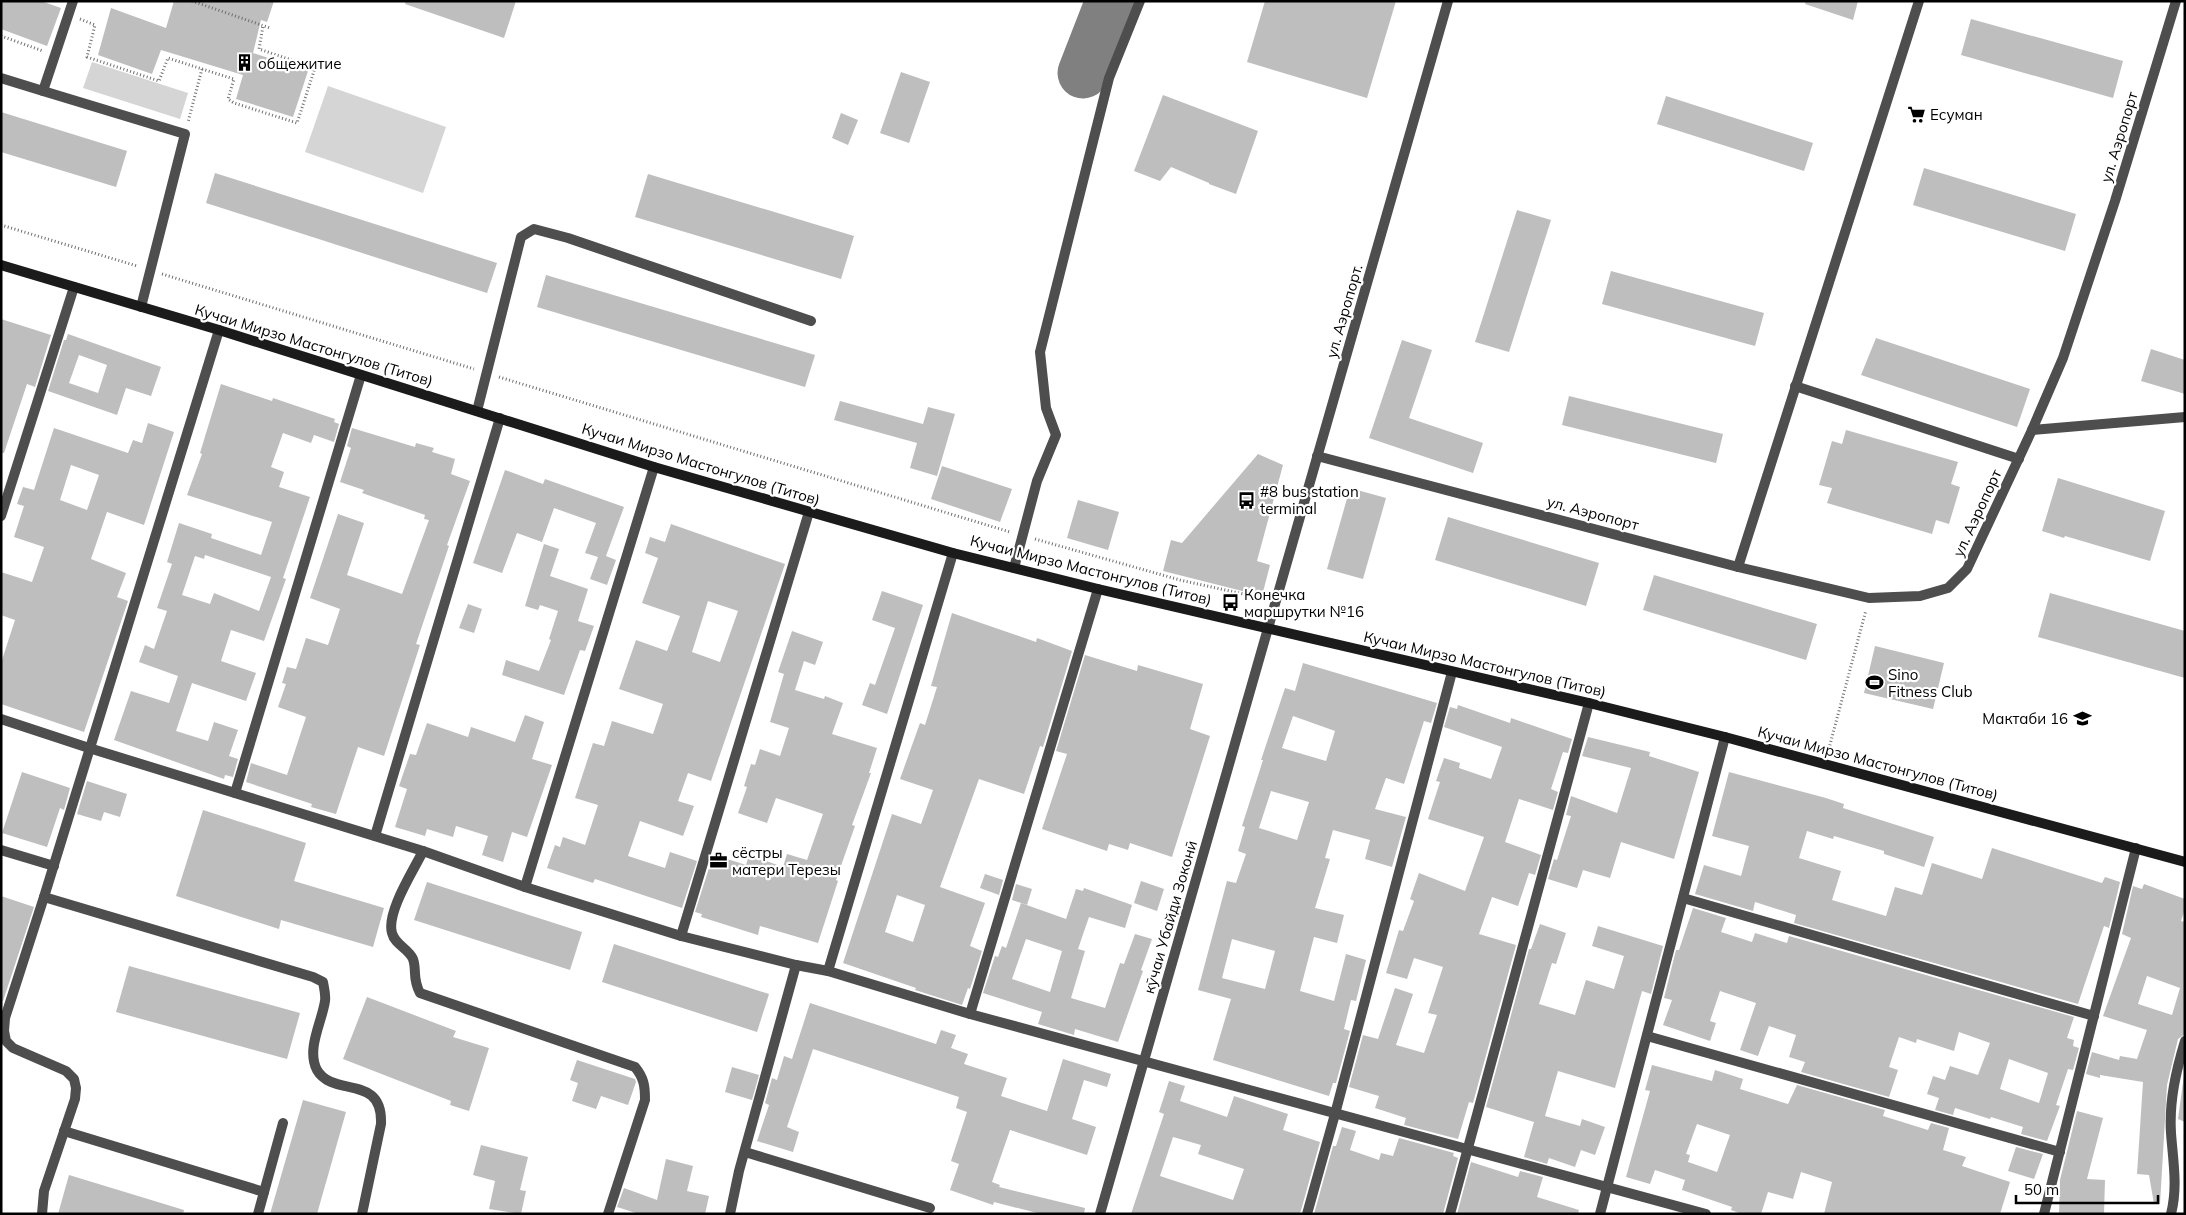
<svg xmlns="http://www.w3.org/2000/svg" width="2186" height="1215" viewBox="0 0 2186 1215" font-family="Mulish,sans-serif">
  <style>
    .green { fill: #d5d5d5 }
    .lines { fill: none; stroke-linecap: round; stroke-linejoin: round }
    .taxiway { stroke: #808080; stroke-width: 51 }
    .building { fill: #bebebe; fill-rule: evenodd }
    .path { stroke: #707070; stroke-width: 3; stroke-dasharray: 1 2.5; stroke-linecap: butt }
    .lane { stroke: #4e4e4e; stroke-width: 10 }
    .street { stroke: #4e4e4e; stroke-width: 10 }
    .secondary { stroke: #1b1b1b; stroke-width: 10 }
    .labels { text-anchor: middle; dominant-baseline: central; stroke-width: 4.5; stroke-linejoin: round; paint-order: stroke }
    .poi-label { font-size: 15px; fill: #000; stroke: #fff; text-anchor: start }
    .street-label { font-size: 15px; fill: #000; stroke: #fff }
  </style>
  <rect width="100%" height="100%" fill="#fff"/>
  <g class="green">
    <path d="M92,62L188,93L180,119L83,88Z"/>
    <path d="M328,86L446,127L423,193L305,152Z"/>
  </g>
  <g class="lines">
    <path class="taxiway" d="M1083,73L1111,1"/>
  </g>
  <g class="building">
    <path d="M1,1H41L61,8L47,46L1,29Z"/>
    <path d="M174,1H274L267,22L261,20L253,53L308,71L293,117L236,99L243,75L161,50L152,74L98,55L111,8L166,28Z"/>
    <path d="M406,1H516L504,38L405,4Z"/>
    <path d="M1265,1H1396L1367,98L1247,62Z"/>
    <path d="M1806,1H1858L1853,20L1805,4Z"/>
    <path d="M1971,19L2123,61L2113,98L1961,55Z"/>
    <path d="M901,72L930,82L909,143L880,133Z"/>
    <path d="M1163,95L1258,131L1236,194L1209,184V183L1171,167L1160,181L1134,171Z"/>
    <path d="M1666,96L1813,143L1804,171L1657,124Z"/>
    <path d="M1,112L127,151L116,187L1,152Z"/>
    <path d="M841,113L858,120L848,145L832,138Z"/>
    <path d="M1924,168L2076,214L2065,251L1913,205Z"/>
    <path d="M215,173L497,263L487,293L206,203Z"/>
    <path d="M648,174L854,236L841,279L635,217Z"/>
    <path d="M1517,210L1551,220L1509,352L1475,342Z"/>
    <path d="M1611,271L1764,313L1755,346L1602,304Z"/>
    <path d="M546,275L815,355L805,387L537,307Z"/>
    <path d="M1,319L51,335L35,387L27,384L4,453H1Z"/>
    <path d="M68,334L161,367L151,396L126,388L117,415L48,391L64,340H66ZM79,355L107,365L98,393L69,383Z"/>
    <path d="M1876,338L2030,389L2017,427L1861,375Z"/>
    <path d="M1402,340L1432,350L1409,418L1483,443L1473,473L1369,438Z"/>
    <path d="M2151,349L2185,360V394L2141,381Z"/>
    <path d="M221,384L272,401L273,398L335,419L334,422L339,424L334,442L314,435L311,443L283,433L271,467L284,472L279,487L310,497L283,578L286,579L264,641L231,630L221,661L256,673L246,701L192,683L176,731L208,741L214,722L238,730L229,756L238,759L233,777L225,775L224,779L114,740L131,691L169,703L178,676L139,662L145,645L154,649L167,611L157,608L172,564L167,562L179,523L212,534L211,538L261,555L272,522L187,495L202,454L200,453ZM205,555L271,577L259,611L214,593L210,604L182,595L195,556L204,559Z"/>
    <path d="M1569,396L1723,434L1716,463L1562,425Z"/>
    <path d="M840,401L923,424L928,407L955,414L937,476L910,468L917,443L834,420Z"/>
    <path d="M148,423L174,432L144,525L107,512L91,559L126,573L117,597L128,601L84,732L1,704V663L15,620L1,615V572L32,582L44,547L14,537L24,506L17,504L23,487L34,490L54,428L128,453L133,440L142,443ZM71,465L99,475L87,510L60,500Z"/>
    <path d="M352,428L415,447L416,443L434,448L432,452L455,459L451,474L470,481L447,545L449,546L416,644L420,645L384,756L358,747L336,814L311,807L312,804L246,782L251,763L287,775L306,717L278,707L286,684L282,683L287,667L296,669L306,638L328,645L340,609L310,598L338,514L364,523L347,575L402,594L429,520L424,519L425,515L362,493L364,490L340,482L351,448L347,446Z"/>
    <path d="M1846,430L1958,462L1951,484L1960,487L1949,524L1936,520L1932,534L1827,503L1832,488L1819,485L1832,441L1842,444Z"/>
    <path d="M1258,454L1283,465L1257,561L1270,565L1262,596L1163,571L1171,540L1182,543Z"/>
    <path d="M942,466L1012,489L1000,522L931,499Z"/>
    <path d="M505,470L543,484L545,479L624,507L606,556L616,560L607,585L590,579L598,557L585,553L596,523L554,508L542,542L517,533L502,573L473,563Z"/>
    <path d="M2058,478L2165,511L2150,561L2065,536L2064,538L2042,531Z"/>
    <path d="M1350,488L1386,498L1363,579L1327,569Z"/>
    <path d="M1078,500L1119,512L1108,550L1067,538Z"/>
    <path d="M1448,517L1599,563L1586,606L1435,560Z"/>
    <path d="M671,524L785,564L711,781L688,773L678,801L694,806L683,836L640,821L628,856L665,868L670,852L697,861L682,908L595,879L593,883L547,868L555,845L560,847L563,837L585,845L598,805L575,798L593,743L604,746L612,721L653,734L663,704L619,689L636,640L667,651L680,616L642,603L658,558L645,553L650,537L665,542ZM708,601L738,611L720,662L692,652Z"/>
    <path d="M544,544L559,549L550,576L588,589L578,621L594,626L585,651L580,650L564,695L502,675L506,660L539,671L551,640L549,639L558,611L540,605L538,610L525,606Z"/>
    <path d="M1654,575L1817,624L1806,660L1643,610Z"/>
    <path d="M882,591L923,605L887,714L862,705L870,683L875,685L895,628L872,620Z"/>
    <path d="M2050,593L2185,631V678L2038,637Z"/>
    <path d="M468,604L482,609L474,633L459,628Z"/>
    <path d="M952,613L1036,642L1037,638L1072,651L1043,747L1040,746L1024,794L979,779L940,887L985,903L970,946L982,951L970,989L968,988L962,1005L915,990L916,988L843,963L892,814L921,824L933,790L900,779L920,723L925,725L937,687L931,686ZM897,895L925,905L913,942L885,932Z"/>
    <path d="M792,631L823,642L815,665L804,661L795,690L824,699L825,696L843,703L832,734L877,748L869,773H871L852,825L855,826L836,880L838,881L818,943L760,926L758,935L701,917L702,914L695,912L710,865L717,867L721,857L746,865L749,855L783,867L787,854L807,860L823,814L776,798L767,823L738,813L747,787L744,786L751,764L755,765L760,749L780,756L789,728L770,722L784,674L778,672Z"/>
    <path d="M1875,646L1944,663L1933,709L1864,693Z"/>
    <path d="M1085,655L1137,671L1138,665L1203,684L1190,729L1210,736L1172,857L1130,843L1128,850L1109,844L1107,851L1042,829L1067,754L1056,751Z"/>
    <path d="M1303,663L1437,703L1431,723L1424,721L1404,784L1386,778L1375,809L1406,817L1392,867L1365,859L1370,840L1333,830L1325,858L1330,859L1315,908L1344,915L1337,943L1314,937L1300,991L1334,1001L1346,954L1366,960L1356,1001L1351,1000L1344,1029L1350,1031L1336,1083H1333L1329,1096L1213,1060L1231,999L1198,990L1227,881L1236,883L1246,854L1238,851L1245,827L1242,826L1263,760H1261L1285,688L1295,691ZM1293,716L1335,731L1326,761L1282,748ZM1271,791L1309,802L1297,840L1259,828ZM1232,939L1275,951L1265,989L1222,978Z"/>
    <path d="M1458,705L1510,723L1511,718L1572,739L1568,753L1563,752L1551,789L1558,792L1553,810L1519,799L1505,842L1541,855L1535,875L1529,873L1518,906L1492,897L1479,934L1516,945L1473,1103L1469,1102L1458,1139L1404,1125L1406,1118L1375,1108L1379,1096L1349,1087L1363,1035L1378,1039L1395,988L1413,994L1396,1045L1424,1053L1437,1015L1428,1013L1443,967L1414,958L1407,979L1386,973L1399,930L1403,931L1414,901L1410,899L1419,873L1465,891L1484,837L1428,819L1440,782L1436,781L1444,758L1460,763L1459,768L1491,779L1502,747L1444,727L1450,707L1457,709Z"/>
    <path d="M525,715L544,722L532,759L552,765L527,837L512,832L503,862L482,855L488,836L456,826L453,837L427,829L425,836L395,827L407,789L399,786L410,754L416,755L427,723L468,737L471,727L515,742Z"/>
    <path d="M1588,737L1650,752L1649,756L1699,772L1674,859L1621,842L1610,878L1583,870L1577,888L1548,879L1554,859L1557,860L1571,816L1566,815L1571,796L1617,813L1631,768L1582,756Z"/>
    <path d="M22,772L70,788L64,810L60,808L47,847L2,833Z"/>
    <path d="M1729,772L1826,798L1844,804L1843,808L1934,837L1924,867L1884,854V851L1834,836L1833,839L1807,831L1799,858L1841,871L1832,900L1886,916L1895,887L1922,895L1932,863L1982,879L1992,848L2102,883L2105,877L2120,882L2109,928L2104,926L2078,1004L1794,923L1796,915L1755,902L1753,911L1695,894L1704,865L1741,876L1749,846L1712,836Z"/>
    <path d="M87,781L127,794L120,817L104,812L101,821L77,814Z"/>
    <path d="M203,810L306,843L294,881L384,908L373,947L281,920L279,929L176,896Z"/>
    <path d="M985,874L1003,880L999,895L980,888Z"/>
    <path d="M1141,881L1164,889L1157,911L1134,903Z"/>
    <path d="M427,882L582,932L570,970L414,920Z"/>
    <path d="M1016,884L1032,889L1027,905L1012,900Z"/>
    <path d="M2144,884L2185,899V909L2181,921L2185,922V1034L2178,1039L2167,1085L2160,1204H2154L2149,1175L2137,1174L2143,1082L2100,1075V1078L2086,1074L2092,1052L2119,1060L2120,1056L2137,1059L2147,1030L2103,1016L2131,938L2122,934L2133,886L2142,889ZM2147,976L2180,988L2172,1015L2138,1004Z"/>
    <path d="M1084,888L1132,905L1125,928L1089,917L1078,949L1085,951L1071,998L1105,1008L1120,963L1124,964L1135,934L1152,939L1141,970L1143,971L1118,1042L1075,1029L1074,1035L1038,1024L1042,1012L983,993L995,956L998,957L1002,946L1006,948L1021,903L1066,919L1076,889L1083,891ZM1026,939L1062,951L1050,992L1012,979Z"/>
    <path d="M1,896L34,907L3,1001H1Z"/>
    <path d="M1693,908L1726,918L1721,932L1752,942L1755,933L1787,943L1789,936L2074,1017L2067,1038L2074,1040L2073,1046L2079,1048L2073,1070L2068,1069L2056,1105L2060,1106L2047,1141L2021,1134L2023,1127L1991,1117L1990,1119L1955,1108L1953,1115L1935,1110L1939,1098L1927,1094L1933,1076L1945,1080L1950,1066L1978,1075L1990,1043L1959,1032L1954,1051L1917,1039L1916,1043L1899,1037L1889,1067L1898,1070L1889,1097L1801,1072L1805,1062L1789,1057L1796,1035L1769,1026L1758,1056L1740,1050L1756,1003L1720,991L1710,1021L1716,1023L1710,1041L1663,1025L1672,1000L1664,998L1676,950H1679ZM2009,1059L2048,1073L2039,1103L2000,1089Z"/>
    <path d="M1540,924L1566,933L1556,964L1552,963L1539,1004L1575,1015L1586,980L1614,989L1624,956L1592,946L1598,926L1663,946L1651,994L1642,991L1615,1088L1558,1071L1545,1116L1580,1126L1582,1119L1605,1127L1595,1155L1581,1150L1575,1167L1549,1158L1547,1164L1524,1157L1534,1122L1486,1107L1529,949H1531Z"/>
    <path d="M614,944L769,994L757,1032L602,982Z"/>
    <path d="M129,966L300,1013L287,1059L116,1012Z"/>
    <path d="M367,997L456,1031L453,1037L489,1048L469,1111L450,1105L451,1101L343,1059Z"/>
    <path d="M810,1003L936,1044L941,1030L956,1035L951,1048L968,1054L964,1064L1007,1078L1001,1096L1047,1111L1063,1059L1111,1074L1107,1087L1084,1080L1072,1119L1096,1127L1087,1155L1010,1130L992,1182L1000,1185L999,1187L1085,1208L1084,1214H1041L994,1202L993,1205L950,1190L959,1164L951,1161L967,1112L956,1108L959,1097L813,1049L787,1127L799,1132L793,1152L757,1141L769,1105L765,1103L772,1078L777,1080L784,1056L792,1059Z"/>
    <path d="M577,1060L635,1079L636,1082L628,1105L601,1096L596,1109L572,1101L578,1083L570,1080Z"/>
    <path d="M1652,1065L1712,1081L1715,1070L1743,1079L1740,1089L1788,1104L1797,1085L1885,1110L1883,1116L1928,1130L1931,1123L1949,1128L1943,1150L1966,1157L1962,1166L2010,1182L2000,1214H1824L1832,1182L1801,1172L1793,1199L1768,1192L1761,1214H1742L1731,1210L1732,1207L1682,1190L1685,1180L1655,1170L1650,1184L1626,1177L1650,1091L1645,1090ZM1697,1124L1730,1135L1717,1172L1688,1162L1690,1155L1686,1154Z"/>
    <path d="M732,1067L759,1075L752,1100L725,1092Z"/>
    <path d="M2185,1068V1122L2178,1119Z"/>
    <path d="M1169,1081L1185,1086L1180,1101L1227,1117L1234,1096L1288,1114L1283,1130L1320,1142L1300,1214H1131L1164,1114L1159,1112ZM1173,1137L1201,1145L1198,1154L1244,1169L1233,1200L1160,1176Z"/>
    <path d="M303,1100L346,1112L317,1214H270Z"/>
    <path d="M2077,1111L2103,1118L2087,1179L2105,1180L2104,1214H2059L2060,1180Z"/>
    <path d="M1342,1127L1356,1131L1350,1150L1379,1160L1381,1153L1393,1156L1399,1138L1454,1153L1453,1156L1458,1158L1443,1214H1314L1333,1146H1336Z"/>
    <path d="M481,1145L528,1157L520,1190L526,1191L521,1214L489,1209L495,1181L473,1175Z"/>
    <path d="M2016,1147L2043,1154L2034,1179L2008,1171Z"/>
    <path d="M666,1159L693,1166L687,1191L709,1196L705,1214H639L617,1207L624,1188L657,1200Z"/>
    <path d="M1471,1162L1518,1177L1520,1171L1543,1177L1537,1197L1579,1210L1578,1214H1457Z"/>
    <path d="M69,1175L184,1210L183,1214H58Z"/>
  </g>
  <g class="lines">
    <g class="path">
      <path d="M192,1L270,28"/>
      <path d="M80,19L95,25L87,57L159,81L168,58L202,69L188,122"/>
      <path d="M1,36L43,51"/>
      <path d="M202,69L234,79L228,99L234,103L297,123L315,68L259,49L263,26"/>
      <path d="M1,225L137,266"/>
      <path d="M162,274L474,369"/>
      <path d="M499,377L1010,532"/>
      <path d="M1035,539L1180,580L1262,598"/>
      <path d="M1828,752L1866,610"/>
    </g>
    <g class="lane">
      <path d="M1795,386L2019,459"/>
      <path d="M1,516L74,287"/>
      <path d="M1738,567L1919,1"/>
      <path d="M1014,568L1037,481L1056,435L1046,408L1040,352L1109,78L1140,1"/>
      <path d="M235,793L361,375"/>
      <path d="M375,836L500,418"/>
      <path d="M1,850L54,866"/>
      <path d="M423,851C414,870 386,912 392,933C395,945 408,948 413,959C417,971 412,978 420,993L635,1067C644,1078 645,1086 645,1100L608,1214"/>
      <path d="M525,887L654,467"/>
      <path d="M44,897L313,977L323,982C324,988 326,995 325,1001C322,1022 306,1049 317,1070C333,1098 383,1073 381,1124L362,1214"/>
      <path d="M1683,898L2094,1016"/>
      <path d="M681,936L809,512"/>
      <path d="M828,971L953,553"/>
      <path d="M970,1014L1098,589"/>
      <path d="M1647,1036L2060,1152"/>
      <path d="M64,1131L264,1192"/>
      <path d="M745,1152L930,1208"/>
      <path d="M42,1214L44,1191L75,1099L76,1088L74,1079L66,1071L13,1048L6,1041L4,1031L5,1018L44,897L219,330"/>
      <path d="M258,1214L283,1123"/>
      <path d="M730,1214L739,1171L796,965"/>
      <path d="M1307,1214L1335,1114L1452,672"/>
      <path d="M1450,1214L1589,703"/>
      <path d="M1600,1214L1725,737"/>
      <path d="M2171,1214C2178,1186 2173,1161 2171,1133C2169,1101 2176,1071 2185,1041"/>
    </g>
    <g class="street">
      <path d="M73,1L43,91L185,134L141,307"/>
      <path d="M1,78L43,91"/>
      <path d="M477,411L521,237L534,229L568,238L811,321"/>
      <path d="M2032,430L2185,417"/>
      <path d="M1317,456L1738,567L1869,598L1920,596L1948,588L1967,569L2032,430L2063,358L2115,201L2176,1"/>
      <path d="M1,719L89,748L423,851L525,887L681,936L796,965L828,971L970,1014L1706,1214"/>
      <path d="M1100,1214L1448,1"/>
      <path d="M2044,1214L2136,848"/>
    </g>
    <path class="secondary" d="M1,265L219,330L654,467L953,553L1098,589L1589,703L1725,737L2185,862"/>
  </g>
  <defs>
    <symbol id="building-bare" viewBox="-9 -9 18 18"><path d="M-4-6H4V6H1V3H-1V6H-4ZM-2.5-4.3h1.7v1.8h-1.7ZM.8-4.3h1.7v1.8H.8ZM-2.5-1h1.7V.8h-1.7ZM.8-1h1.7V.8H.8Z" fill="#000" stroke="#fff" stroke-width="2.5" paint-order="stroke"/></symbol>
    <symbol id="supermarket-bare" viewBox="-9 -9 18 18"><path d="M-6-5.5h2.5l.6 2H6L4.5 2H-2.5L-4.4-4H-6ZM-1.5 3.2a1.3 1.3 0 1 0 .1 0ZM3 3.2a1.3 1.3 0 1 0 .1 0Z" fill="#000" stroke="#fff" stroke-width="2.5" paint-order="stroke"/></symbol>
    <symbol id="bus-bare" viewBox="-9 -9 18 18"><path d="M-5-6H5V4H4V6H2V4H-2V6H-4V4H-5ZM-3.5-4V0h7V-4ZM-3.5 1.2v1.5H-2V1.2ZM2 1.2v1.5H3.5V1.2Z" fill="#000" stroke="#fff" stroke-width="2.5" paint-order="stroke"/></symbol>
    <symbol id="stadium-bare" viewBox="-9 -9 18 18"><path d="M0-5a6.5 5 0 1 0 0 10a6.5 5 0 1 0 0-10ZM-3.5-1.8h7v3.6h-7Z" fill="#000" stroke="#fff" stroke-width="2.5" paint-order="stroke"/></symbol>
    <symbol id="school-bare" viewBox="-9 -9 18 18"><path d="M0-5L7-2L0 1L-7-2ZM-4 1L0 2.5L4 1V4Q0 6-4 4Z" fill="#000" stroke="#fff" stroke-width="2.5" paint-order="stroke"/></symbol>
    <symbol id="office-bare" viewBox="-9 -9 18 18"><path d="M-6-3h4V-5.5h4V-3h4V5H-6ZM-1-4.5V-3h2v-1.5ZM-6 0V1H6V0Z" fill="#000" stroke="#fff" stroke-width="2.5" paint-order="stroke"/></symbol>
  </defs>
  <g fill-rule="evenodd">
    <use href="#building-bare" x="232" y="50" width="25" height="25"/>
    <use href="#supermarket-bare" x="1904" y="102" width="25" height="25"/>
    <use href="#bus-bare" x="1234" y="488" width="25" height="25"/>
    <use href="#bus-bare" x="1218" y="590" width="25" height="25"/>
    <use href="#stadium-bare" x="1862" y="670" width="25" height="25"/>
    <use href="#school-bare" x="2070" y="706" width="25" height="25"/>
    <use href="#office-bare" x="706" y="848" width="25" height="25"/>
  </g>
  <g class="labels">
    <g class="poi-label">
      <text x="258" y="63">общежитие</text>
      <text x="1930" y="114">Есуман</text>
      <text x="1260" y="491">#8 bus station<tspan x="1260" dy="17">terminal</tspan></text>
      <text x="1244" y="594">Конечка<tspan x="1244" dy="17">маршрутки №16</tspan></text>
      <text x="1888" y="674">Sino<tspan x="1888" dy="17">Fitness Club</tspan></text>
      <text x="2068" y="718" text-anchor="end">Мактаби 16</text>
      <text x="732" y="852">сёстры<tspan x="732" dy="17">матери Терезы</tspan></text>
    </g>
    <g class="street-label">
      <text transform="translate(2119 137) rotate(-73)">ул. Аэропорт</text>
      <text transform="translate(1344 311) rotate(-74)">ул. Аэропорт.</text>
      <text transform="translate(314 345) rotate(17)">Кучаи Мирзо Мастонгулов (Титов)</text>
      <text transform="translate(701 464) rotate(17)">Кучаи Мирзо Мастонгулов (Титов)</text>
      <text transform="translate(1593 513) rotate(15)">ул. Аэропорт</text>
      <text transform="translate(1977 513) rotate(-65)">ул. Аэропорт</text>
      <text transform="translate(1091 570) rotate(14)">Кучаи Мирзо Мастонгулов (Титов)</text>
      <text transform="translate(1485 664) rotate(13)">Кучаи Мирзо Мастонгулов (Титов)</text>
      <text transform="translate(1878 763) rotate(15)">Кучаи Мирзо Мастонгулов (Титов)</text>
      <text transform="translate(1170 917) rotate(-74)">кӯчаи Убайди Зоконӣ</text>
    </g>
  </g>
  <rect width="2186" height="1215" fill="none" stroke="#000000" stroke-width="5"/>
  <path d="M2016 1195v8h142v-8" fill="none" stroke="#000000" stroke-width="2.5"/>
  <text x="2024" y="1195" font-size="15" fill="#000000" stroke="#ffffff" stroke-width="4" paint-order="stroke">50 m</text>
</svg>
